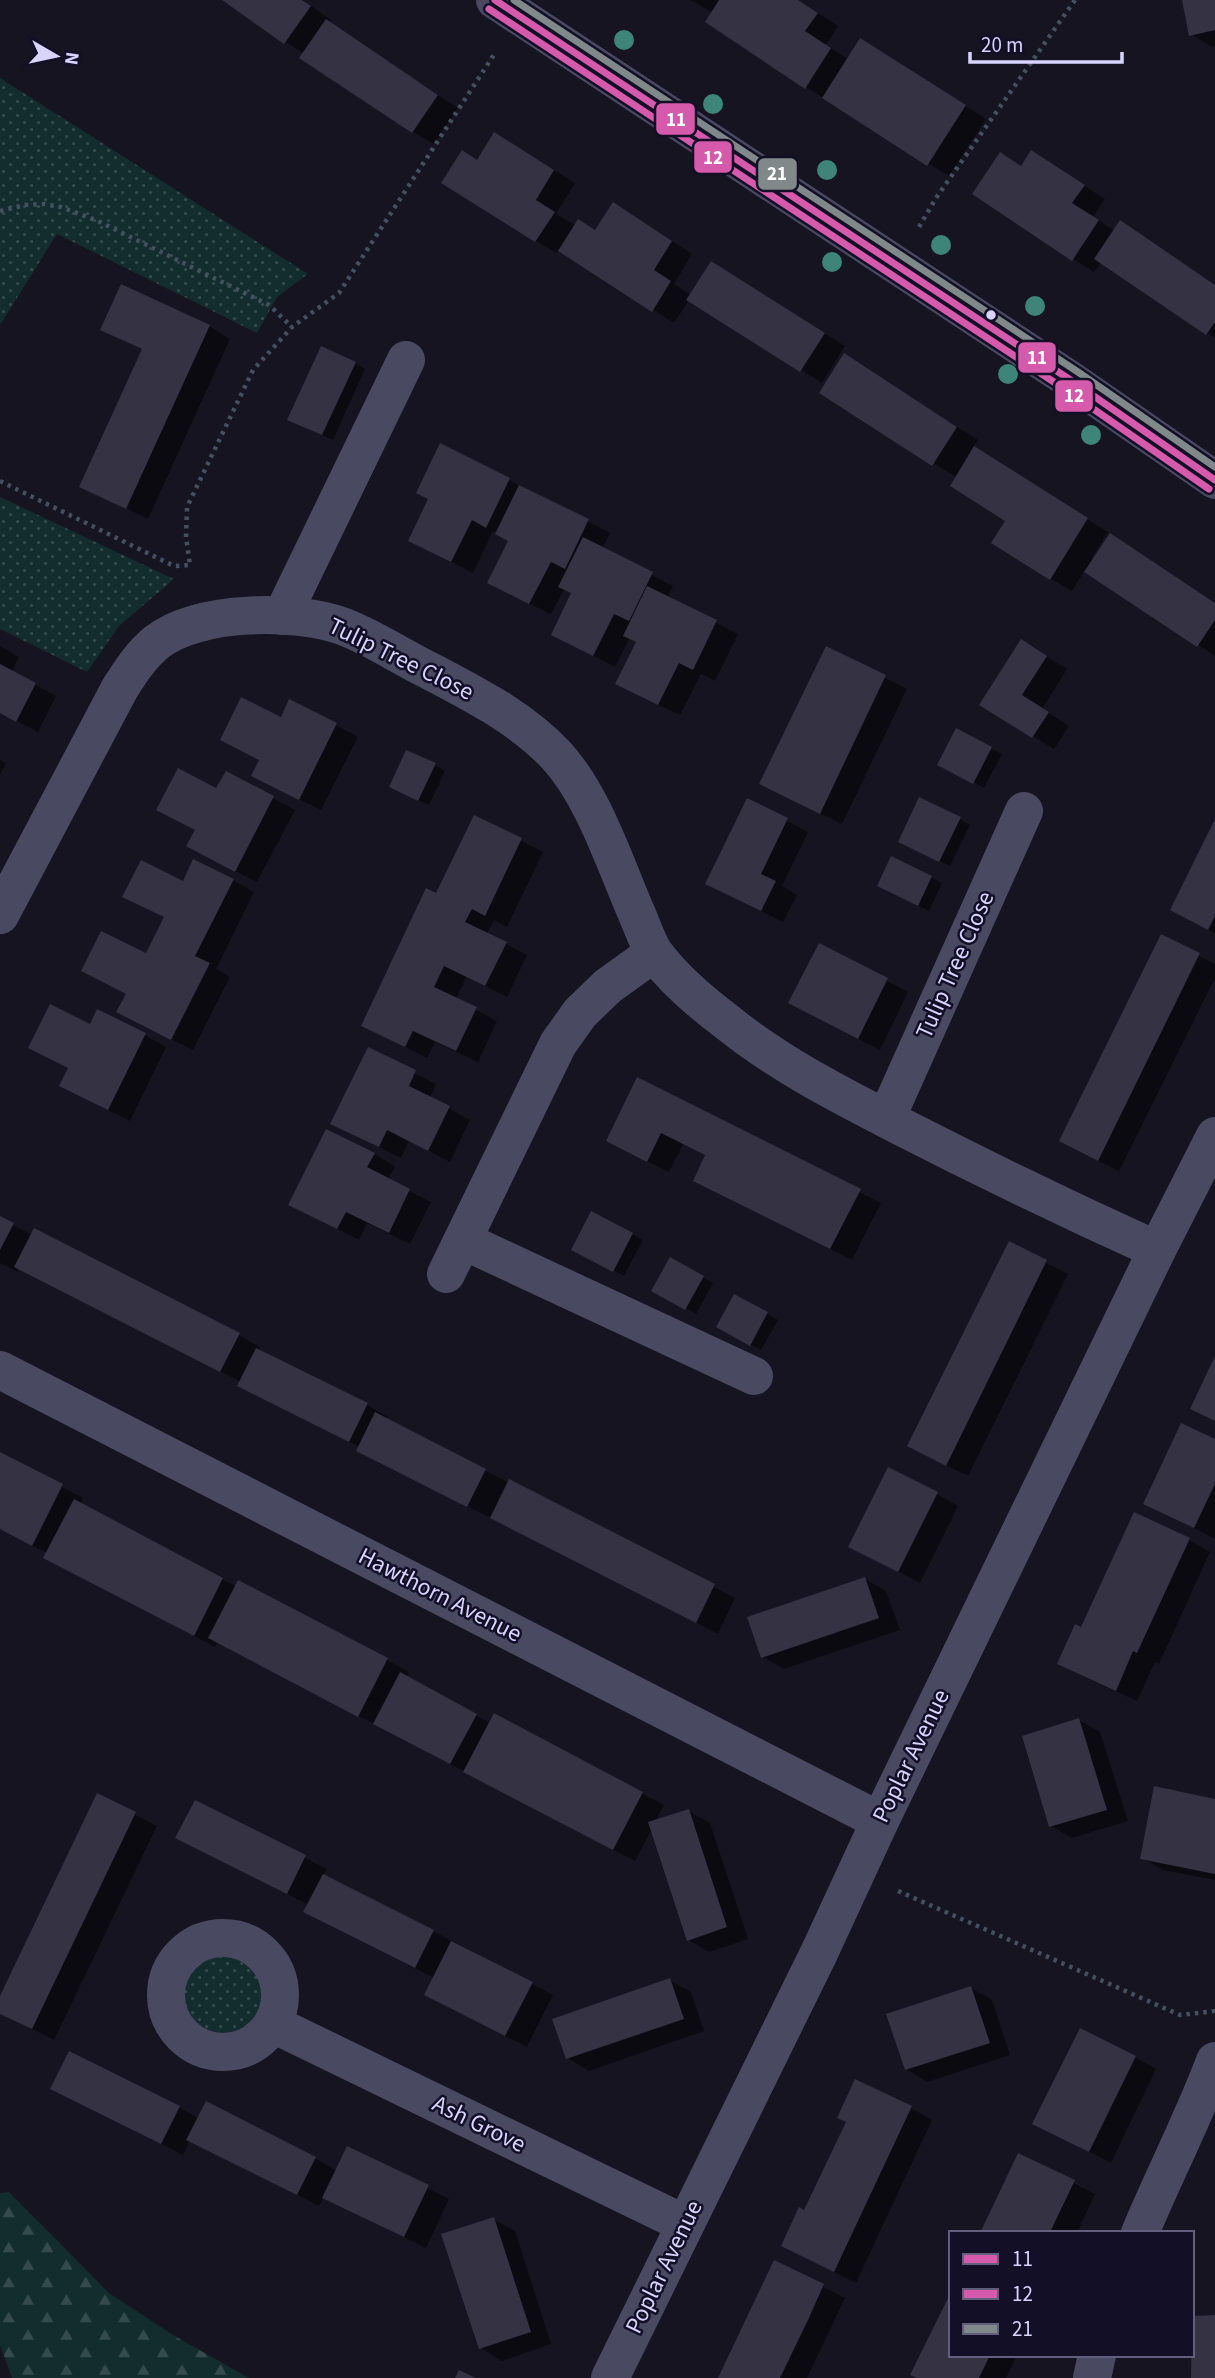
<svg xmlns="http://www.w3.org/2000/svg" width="1215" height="2378" viewBox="0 0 1215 2378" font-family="'Source Sans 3',sans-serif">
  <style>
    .grass { fill: url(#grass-dots) }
    .forest { fill: url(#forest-firs) }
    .shadow { fill: #0007 }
    .building { fill: #343243 }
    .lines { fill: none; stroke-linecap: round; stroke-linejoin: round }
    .path { stroke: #44505f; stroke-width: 4.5; stroke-dasharray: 3.5 5; stroke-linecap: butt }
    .minor { stroke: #4a4962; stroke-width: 38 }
    .bus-1-casing { stroke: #130f26; stroke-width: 12 }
    .bus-2-casing { stroke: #130f26; stroke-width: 12 }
    .bus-3-casing { stroke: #130f26; stroke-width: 12 }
    .bus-1 { stroke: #d55aab; stroke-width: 7 }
    .bus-2 { stroke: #d55aab; stroke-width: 7 }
    .bus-3 { stroke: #80888a; stroke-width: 7 }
    .tree { fill: #3e8478 }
    .bus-dot { fill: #d9d4ff; stroke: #130f26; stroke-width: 2.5 }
    .labels { text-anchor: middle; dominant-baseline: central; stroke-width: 5; stroke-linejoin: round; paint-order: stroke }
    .street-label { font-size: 24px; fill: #d9d4ff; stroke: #130f26 }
    .line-badge { stroke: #130f26; stroke-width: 2.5 }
    .badge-label { font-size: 19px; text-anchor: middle; font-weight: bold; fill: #fff }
  </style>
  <defs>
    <pattern id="grass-dots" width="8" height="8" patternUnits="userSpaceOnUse" patternTransform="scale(1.75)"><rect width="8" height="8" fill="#132c2d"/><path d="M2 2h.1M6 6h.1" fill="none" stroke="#354a4c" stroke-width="1.8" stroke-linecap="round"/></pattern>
    <pattern id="forest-firs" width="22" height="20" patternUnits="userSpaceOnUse" patternTransform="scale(1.75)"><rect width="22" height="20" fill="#132c2d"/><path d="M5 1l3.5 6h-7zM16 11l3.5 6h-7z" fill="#354a4c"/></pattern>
  </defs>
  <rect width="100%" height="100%" fill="#161421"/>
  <g class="grass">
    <path d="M0,78L308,274L277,297L257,333L57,234L0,325Z"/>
    <path d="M0,497L174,579L119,626L87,672L0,629Z"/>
    <circle cx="223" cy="1994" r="39"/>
  </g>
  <path class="forest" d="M9,2192L109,2293L173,2335L249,2378H12L0,2345V2193Z"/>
  <g class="shadow">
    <path d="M224,0H303L331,20L329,23L458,108L434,144L413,132L304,54Z"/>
    <path d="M690,0H798L838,26L826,45L848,59L882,52L986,119L949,176L806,87L713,13Z"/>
    <path d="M1184,0H1215V46L1212,47L1191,34Z"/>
    <path d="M516,147L575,183L556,214L576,226L596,231L635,217L692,254L674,284L691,295L732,275L845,346L822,383L689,300L674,323L559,250L557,253L536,241L443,183L478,161Z"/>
    <path d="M1032,152L1105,199L1093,217L1115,231L1121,223L1215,285V338L1101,262L1094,272L1073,259L1022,167Z"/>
    <path d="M209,326L230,339L148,519L81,486L143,350L102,329Z"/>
    <path d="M355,363L365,369L333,440L300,425Z"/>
    <path d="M865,368L978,440L973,448L1108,532L1092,558L1095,560L1111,535L1215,603V656L1085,570L1072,591L1051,579L1007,520L957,478L821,392Z"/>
    <path d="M509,480L610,533L602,549L673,586L667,598L738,634L715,681L701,674L680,715L639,696L638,642L630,637L615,667L553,635L573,593L565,588L551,614L511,595L510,541L498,533L493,531L473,573L410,540Z"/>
    <path d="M0,646L19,657L12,672L56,696L38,732L0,712Z"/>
    <path d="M827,648L907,689L842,824L783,795Z"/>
    <path d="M1042,654L1067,669L1042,709L1069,726L1054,749L982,705Z"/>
    <path d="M290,701L358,737L321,810L274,787L282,719Z"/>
    <path d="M957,730L1002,754L984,788L940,764Z"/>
    <path d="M0,760L6,763L0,775Z"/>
    <path d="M435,765L445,771L429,805L402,792Z"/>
    <path d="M227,773L295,810L257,882L210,858L217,790Z"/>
    <path d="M747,800L808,832L782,886L797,895L783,922L728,895Z"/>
    <path d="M475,817L543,852L507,927L494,920L487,934L527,955L507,997L466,977L456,999L497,1021L478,1062L435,1042L427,1058L363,1025L437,895Z"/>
    <path d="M960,819L970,825L950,866L910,847Z"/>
    <path d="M1215,823V933L1193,922Z"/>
    <path d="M892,858L942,883L929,911L889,892Z"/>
    <path d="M233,880L254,892L216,969L230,977L193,1050L140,1024L147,956L166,918L124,896L184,883Z"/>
    <path d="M1162,937L1215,964V978L1119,1171L1082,1153Z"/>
    <path d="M820,945L908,992L880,1050L811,1015Z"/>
    <path d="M90,1026L145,1035L166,1047L130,1121L83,1097L70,1069L30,1048Z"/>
    <path d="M368,1049L436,1084L430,1098L470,1120L450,1162L409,1141L401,1158L332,1123Z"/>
    <path d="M638,1079L881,1203L852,1260L716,1192L707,1156L683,1144L669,1172L629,1152Z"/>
    <path d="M374,1154L395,1166L388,1180L431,1202L410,1244L367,1223L359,1240L291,1205Z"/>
    <path d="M0,1218L32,1235L239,1335L260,1347L258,1351L367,1405L388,1417L386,1420L735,1598L718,1634L490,1516L489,1517L379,1463L360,1447L261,1397L241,1382L19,1267L17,1272L0,1263Z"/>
    <path d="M632,1234L643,1240L624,1276L584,1255Z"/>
    <path d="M1010,1244L1068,1274L968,1476L931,1458Z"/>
    <path d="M671,1260L713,1283L696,1314L654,1290Z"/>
    <path d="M735,1296L778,1320L761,1350L718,1327Z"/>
    <path d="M1215,1441V1539L1145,1503Z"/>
    <path d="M0,1454L83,1498L80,1505L237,1587L239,1582L387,1660L409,1672L406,1678L490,1723L494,1716L642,1793L664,1805L655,1822L688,1811L710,1823L748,1939L709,1952L688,1940L652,1829L635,1861L218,1642L215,1647L66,1569L47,1553L0,1529Z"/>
    <path d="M937,1494L958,1506L920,1583L850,1546Z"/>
    <path d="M1189,1540L1210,1552L1159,1664L1155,1662L1137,1701L1080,1675L1059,1663L1082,1629Z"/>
    <path d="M865,1579L886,1591L900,1630L784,1669L763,1657Z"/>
    <path d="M1079,1720L1100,1732L1128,1821L1072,1838L1051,1826Z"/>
    <path d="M98,1796L157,1826L54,2040L0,2013V1999Z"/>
    <path d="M1215,1800V1880L1163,1870L1142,1858Z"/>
    <path d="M196,1802L327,1869L323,1876L433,1931L553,1995L527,2047L447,2007L434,1978L327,1924L309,1905L199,1849Z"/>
    <path d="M669,1980L691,1992L704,2031L589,2071L567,2058Z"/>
    <path d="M971,1988L992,2000L1010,2055L927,2082L906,2069Z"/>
    <path d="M1135,2057L1156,2069L1111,2163L1035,2124Z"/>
    <path d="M52,2089L179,2107L199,2119L315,2158L337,2171L348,2148L449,2199L426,2248L324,2197L319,2206L190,2140L183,2155Z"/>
    <path d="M911,2108L932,2120L856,2283L783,2246L805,2212Z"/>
    <path d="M1019,2155L1095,2194L1077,2233H982Z"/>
    <path d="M493,2219L515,2231L551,2344L502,2361L481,2348Z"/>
    <path d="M775,2263L845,2298L807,2378H720Z"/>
    <path d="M951,2355H1017L1006,2378H919Z"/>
  </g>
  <g class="building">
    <path d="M222,0H302L311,6L284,44Z"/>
    <path d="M719,0H798L818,13L805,31L831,48L805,89L705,22Z"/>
    <path d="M1182,0H1215V30L1189,36Z"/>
    <path d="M326,19L438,95L412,133L299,58Z"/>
    <path d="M860,38L966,105L927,166L822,98Z"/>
    <path d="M494,132L554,170L536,200L555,212L535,242L441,183L462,150L477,160Z"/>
    <path d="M1031,150L1085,185L1072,203L1099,220L1072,261L972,194L1000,152L1021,166Z"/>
    <path d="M613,202L672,241L654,270L671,281L652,312L558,251L578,219L595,230Z"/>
    <path d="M1120,220L1215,285V322L1206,335L1094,259Z"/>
    <path d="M711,261L825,333L800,372L686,300Z"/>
    <path d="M121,284L210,325L126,509L79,487L142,349L100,330Z"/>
    <path d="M321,346L356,362L322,435L287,420Z"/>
    <path d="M844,353L957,427L932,466L819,393Z"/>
    <path d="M440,443L510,478L486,528L472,520L451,562L408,541L428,499L416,493Z"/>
    <path d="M974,446L1088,518L1050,580L991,543L1005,521L950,486Z"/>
    <path d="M519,485L589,519L565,569L551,562L529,604L487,583L508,541L495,534Z"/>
    <path d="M1110,533L1215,603V620L1197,647L1084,572Z"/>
    <path d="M583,537L653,572L629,621L614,614L593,656L551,635L571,593L558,587Z"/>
    <path d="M647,586L717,620L693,670L679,663L658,705L615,684L636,642L623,636Z"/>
    <path d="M1021,639L1047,656L1022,695L1049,712L1032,738L979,705Z"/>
    <path d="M826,646L886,675L820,814L759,784Z"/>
    <path d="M0,664L36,683L16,722L0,713Z"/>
    <path d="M241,697L281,717L289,699L337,723L299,800L251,776L259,760L220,740Z"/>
    <path d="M956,728L992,747L973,784L937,765Z"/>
    <path d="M406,750L436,763L418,801L389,787Z"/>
    <path d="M178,768L216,788L226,771L274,796L235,872L186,846L195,830L156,810Z"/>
    <path d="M919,797L961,817L939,862L898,842Z"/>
    <path d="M747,798L788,818L761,874L776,881L761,911L705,884Z"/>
    <path d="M474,815L522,838L485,916L472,909L465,922L507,942L485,986L444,966L434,987L477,1007L456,1051L413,1031L405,1047L361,1026L426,888L436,893Z"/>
    <path d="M1215,819V916L1208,930L1170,910Z"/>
    <path d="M891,856L932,876L918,906L877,886Z"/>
    <path d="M193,859L234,879L195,956L210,963L171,1040L116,1012L126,994L81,971L101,931L146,953L164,917L122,897L141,860L183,881Z"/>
    <path d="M1161,934L1200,953L1098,1161L1059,1141Z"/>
    <path d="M819,943L888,978L858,1039L788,1003Z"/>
    <path d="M50,1004L90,1024L97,1009L146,1033L108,1110L59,1086L68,1068L28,1048Z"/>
    <path d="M368,1047L416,1070L409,1086L450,1106L428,1151L387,1130L379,1147L330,1124Z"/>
    <path d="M637,1077L861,1189L830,1249L693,1181L705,1155L661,1133L647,1162L606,1141Z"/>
    <path d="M326,1129L375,1153L367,1167L410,1189L389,1233L346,1212L337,1229L288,1205Z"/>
    <path d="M591,1211L633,1233L613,1272L571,1250Z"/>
    <path d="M0,1216L14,1223L0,1250Z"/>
    <path d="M34,1228L240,1333L220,1372L14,1267Z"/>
    <path d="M1009,1241L1047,1260L946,1466L907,1446Z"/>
    <path d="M670,1257L704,1276L685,1310L651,1291Z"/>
    <path d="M734,1294L768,1312L750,1346L716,1327Z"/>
    <path d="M256,1348L368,1403L349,1442L237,1386Z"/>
    <path d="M1215,1356V1421L1190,1409Z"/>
    <path d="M375,1412L486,1469L467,1507L356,1451Z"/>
    <path d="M1181,1423L1215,1439V1484L1194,1528L1143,1504Z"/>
    <path d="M0,1452L63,1484L32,1546L0,1529Z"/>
    <path d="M888,1467L938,1492L898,1572L848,1547Z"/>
    <path d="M509,1479L715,1584L696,1623L490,1518Z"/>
    <path d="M74,1499L223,1578L194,1636L43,1558Z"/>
    <path d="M1134,1512L1190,1538L1137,1653L1133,1651L1116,1691L1057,1664L1075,1624L1081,1627Z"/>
    <path d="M865,1577L879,1618L761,1658L747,1617Z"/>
    <path d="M238,1580L388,1658L358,1717L208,1638Z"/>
    <path d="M400,1672L477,1714L450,1764L373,1724Z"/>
    <path d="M494,1713L643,1792L613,1850L463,1772Z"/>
    <path d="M1079,1718L1107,1810L1049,1827L1022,1736Z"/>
    <path d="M1154,1786L1215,1799V1874L1140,1859Z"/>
    <path d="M97,1793L136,1812L32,2029L0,2014V1996Z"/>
    <path d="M195,1800L306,1855L287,1894L175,1838Z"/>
    <path d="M689,1809L727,1927L687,1941L648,1822Z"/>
    <path d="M323,1874L434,1930L415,1968L303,1912Z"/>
    <path d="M451,1941L533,1982L505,2036L424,1995Z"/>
    <path d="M670,1978L684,2019L566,2059L552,2019Z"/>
    <path d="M971,1986L990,2043L905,2070L886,2014Z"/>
    <path d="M1080,2028L1136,2056L1089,2152L1032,2124Z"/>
    <path d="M69,2051L180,2106L161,2144L50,2089Z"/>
    <path d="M855,2079L912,2106L834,2272L781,2246L799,2207L804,2210L846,2122L837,2118Z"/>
    <path d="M206,2101L316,2157L297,2195L186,2140Z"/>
    <path d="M347,2146L429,2185L404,2237L322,2198Z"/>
    <path d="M1018,2153L1075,2180L1052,2228L1050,2233H980Z"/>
    <path d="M494,2217L531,2332L479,2349L441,2234Z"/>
    <path d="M774,2260L824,2284L808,2320L780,2378H718Z"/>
    <path d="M951,2292V2355H990L979,2378H917L910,2375Z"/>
    <path d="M1215,2315V2378H1191L1192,2316Z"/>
    <path d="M459,2370L476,2378H455Z"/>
  </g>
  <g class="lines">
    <g class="path">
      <path d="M0,211L25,205L45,204L61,207L98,221L269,305L292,327"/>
      <path d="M919,227L936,198L1075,0"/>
      <path d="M0,481L174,566L190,565L186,537L187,507L253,370L292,327L339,293L495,53"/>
      <path d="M898,1891L1180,2015L1215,2011"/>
    </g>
    <g class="minor">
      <path d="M495,0L1072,381L1215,480"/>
      <path d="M282,616L406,360"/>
      <path d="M0,915L120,688C131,671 141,655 157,642C198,610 295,609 342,626C372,637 401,657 430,671C475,695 520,717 556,755C593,795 614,861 636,912C642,925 647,942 655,954C673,978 703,1004 727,1022C780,1065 842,1096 902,1127C986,1170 1071,1211 1157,1250"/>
      <path d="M886,1119L1024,811"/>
      <path d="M464,1241L754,1376"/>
      <path d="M446,1274L558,1044L580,1013L608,986L654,953"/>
      <path d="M0,1370L880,1821"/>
      <circle cx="223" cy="1995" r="57"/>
      <path d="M273,2024L685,2224"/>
      <path d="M1140,2233C1164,2175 1193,2120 1215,2061"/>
      <path d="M610,2378L819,1953L880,1821L1157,1250L1215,1136"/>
      <path d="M1092,2378L1097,2355"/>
    </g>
    <defs>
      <path id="bus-1" d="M495,0L1072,381L1215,480"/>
      <path id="bus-2" d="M489,9L1066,390L1209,489"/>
      <path id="bus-3" d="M514,0L1078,372L1215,467"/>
    </defs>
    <use href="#bus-1" class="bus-1-casing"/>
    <use href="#bus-2" class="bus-2-casing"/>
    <use href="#bus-3" class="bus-3-casing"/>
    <use href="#bus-1" class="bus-1"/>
    <use href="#bus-2" class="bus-2"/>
    <use href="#bus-3" class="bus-3"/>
  </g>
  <g class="tree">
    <circle cx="624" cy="40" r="10"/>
    <circle cx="713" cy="104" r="10"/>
    <circle cx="827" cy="170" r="10"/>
    <circle cx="941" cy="245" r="10"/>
    <circle cx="832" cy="262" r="10"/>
    <circle cx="1035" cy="306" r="10"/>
    <circle cx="1008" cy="374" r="10"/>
    <circle cx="1091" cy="435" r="10"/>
  </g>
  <circle class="bus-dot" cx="991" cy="315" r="6"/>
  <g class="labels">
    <g class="street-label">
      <text transform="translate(401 659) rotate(26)">Tulip Tree Close</text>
      <text transform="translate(955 965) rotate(-66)">Tulip Tree Close</text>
      <text transform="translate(440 1595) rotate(27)">Hawthorn Avenue</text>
      <text transform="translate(911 1756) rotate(-64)">Poplar Avenue</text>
      <text transform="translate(479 2124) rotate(26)">Ash Grove</text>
      <text transform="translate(664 2267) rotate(-64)">Poplar Avenue</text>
    </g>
  </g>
  <g class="line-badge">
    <rect x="655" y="102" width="41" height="34" rx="7" fill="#d55aab"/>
    <rect x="693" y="140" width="40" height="34" rx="7" fill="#d55aab"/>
    <rect x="757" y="157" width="41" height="34" rx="7" fill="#80888a"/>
    <rect x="1017" y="341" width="40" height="33" rx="7" fill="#d55aab"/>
    <rect x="1054" y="379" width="40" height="34" rx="7" fill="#d55aab"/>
  </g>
  <g class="badge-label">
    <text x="676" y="126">11</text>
    <text x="713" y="164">12</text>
    <text x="777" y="180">21</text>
    <text x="1037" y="364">11</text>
    <text x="1074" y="402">12</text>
  </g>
  <rect x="949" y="2231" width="245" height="126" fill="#130f26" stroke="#625e7d" stroke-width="2"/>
  <rect x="963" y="2254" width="35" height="10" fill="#d55aab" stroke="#625e7d" stroke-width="2"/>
  <text x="1012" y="2266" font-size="21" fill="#d9d4ff">11</text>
  <rect x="963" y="2289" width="35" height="10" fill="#d55aab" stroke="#625e7d" stroke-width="2"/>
  <text x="1012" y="2301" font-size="21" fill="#d9d4ff">12</text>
  <rect x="963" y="2324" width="35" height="10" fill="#80888a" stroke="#625e7d" stroke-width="2"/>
  <text x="1012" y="2336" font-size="21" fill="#d9d4ff">21</text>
  <g transform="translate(56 56) rotate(99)" stroke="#130f26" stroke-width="5" paint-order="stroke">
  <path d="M0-5L12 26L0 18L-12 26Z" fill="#d9d4ff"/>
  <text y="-10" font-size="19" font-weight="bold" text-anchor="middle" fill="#d9d4ff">N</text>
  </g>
  <path d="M970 52v10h152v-10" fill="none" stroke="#d9d4ff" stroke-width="3.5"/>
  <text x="981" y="52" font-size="21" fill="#d9d4ff" stroke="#130f26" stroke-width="5" paint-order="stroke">20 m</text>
</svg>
